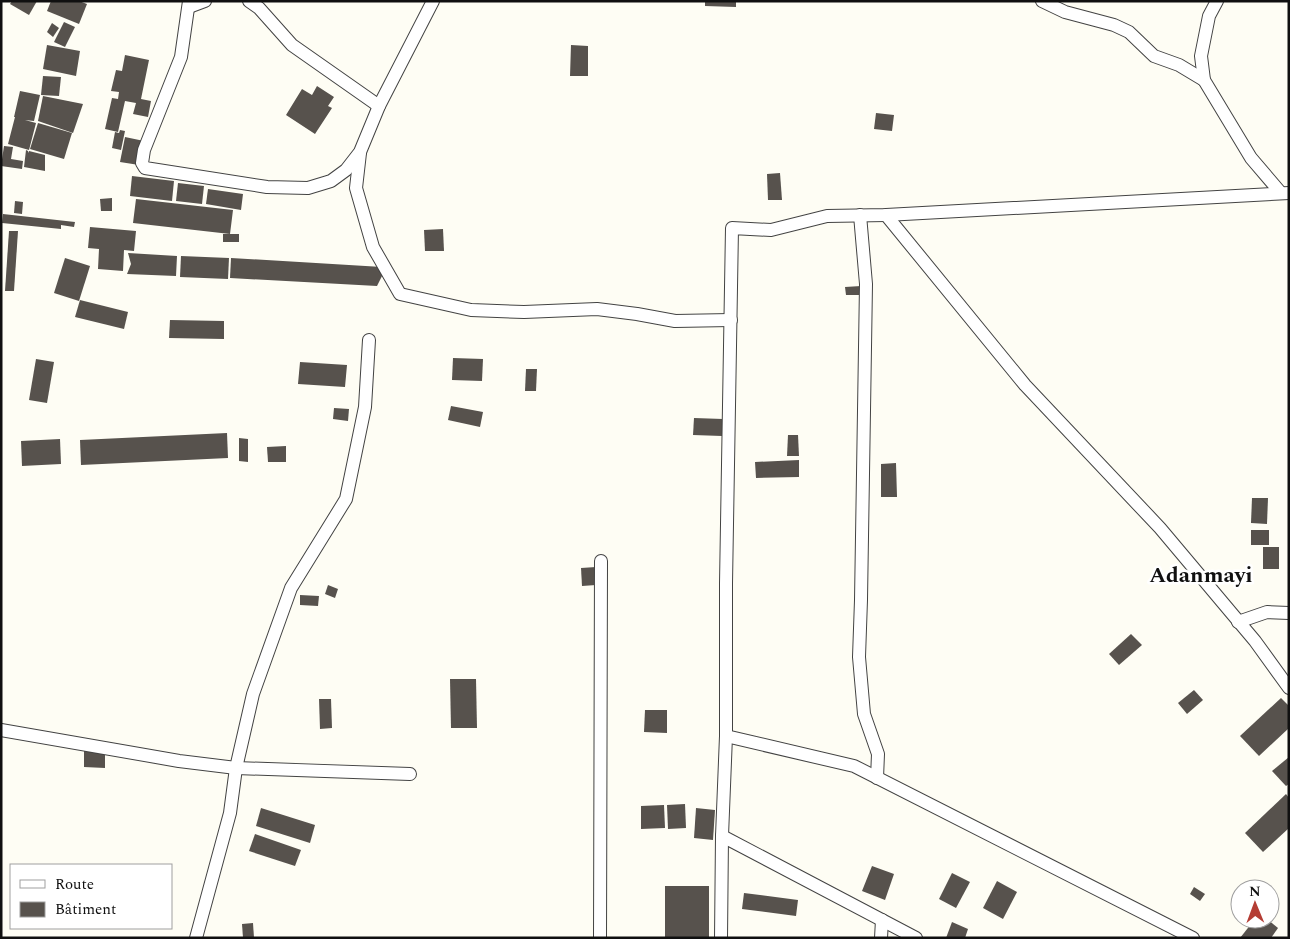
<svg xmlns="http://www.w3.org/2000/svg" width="1290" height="939" viewBox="0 0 1290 939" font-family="Spectral,serif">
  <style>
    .building { fill: #57524d }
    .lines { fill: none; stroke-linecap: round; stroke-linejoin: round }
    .street-casing { stroke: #434343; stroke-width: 14 }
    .street { stroke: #fff; stroke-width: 12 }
    .labels { text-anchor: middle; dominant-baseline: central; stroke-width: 5; stroke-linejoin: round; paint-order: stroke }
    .quarter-label { font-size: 22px; font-weight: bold; fill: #101010; stroke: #fff }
  </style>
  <rect width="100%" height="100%" fill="#fefdf4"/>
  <g class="building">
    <path d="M12,1H37L29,15L10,4Z"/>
    <path d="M51,1H79L87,4L79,24L47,11Z"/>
    <path d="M705,1H736V7L705,6Z"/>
    <path d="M64,22L75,27L65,47L54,42Z"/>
    <path d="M52,23L59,28L53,37L47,32Z"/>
    <path d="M47,45L80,51L76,76L43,69Z"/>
    <path d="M571,45L588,46V76H570Z"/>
    <path d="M125,55L149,60L141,99L151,101L148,117L133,114L136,103L125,101L118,132L105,129L112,98L118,99L119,92L111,91L116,70L122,71Z"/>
    <path d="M43,76L61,77L59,96L41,95Z"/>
    <path d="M317,86L334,97L328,106L332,108L315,134L286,115L302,89L312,95Z"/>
    <path d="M20,91L40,95L34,121L25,120L36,123L29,150L8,144L15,117H14Z"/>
    <path d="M43,96L83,104L73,133L38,121Z"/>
    <path d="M876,113L894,115L892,131L874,129Z"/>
    <path d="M38,123L72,133L64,159L30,149Z"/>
    <path d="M120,130L125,131L121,150L112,148L115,132L119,133Z"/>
    <path d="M125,137L144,141L139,165L120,162Z"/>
    <path d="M4,146L13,147L11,159L23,161L22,169L1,166Z"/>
    <path d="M26,150L28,151V153L29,151L45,155V171L24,167Z"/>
    <path d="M780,173L782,200H768L767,174Z"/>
    <path d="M132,176L174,181L172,201L130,196Z"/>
    <path d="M178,183L204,186L202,204L176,201Z"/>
    <path d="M208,189L243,194L241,210L206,204Z"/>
    <path d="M112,198V211H101L100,199Z"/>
    <path d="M136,199L233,210L230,234L133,223Z"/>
    <path d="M15,201L23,202L22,214L14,213Z"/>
    <path d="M3,214L75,222L74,227L61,225V229L2,223Z"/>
    <path d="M90,227L136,231L134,251L124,250L123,271L98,269L99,249L88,248Z"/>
    <path d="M443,229L444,251H425L424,230Z"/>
    <path d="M9,231H18L14,291H5Z"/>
    <rect x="223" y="234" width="16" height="8"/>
    <path d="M128,253L177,256L176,276L127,274L131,264Z"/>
    <path d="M181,256L229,258L228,279L180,277Z"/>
    <path d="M65,258L90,266L79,301L54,293Z"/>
    <path d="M231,258L382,267V276L377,286L230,278Z"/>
    <path d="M861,286V295H846L845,287Z"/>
    <path d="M80,300L128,312L124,329L75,317Z"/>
    <path d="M170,320L224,321V339L169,338Z"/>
    <path d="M453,358L483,359L482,381L452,380Z"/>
    <path d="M36,359L54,362L47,403L29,400Z"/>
    <path d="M300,362L347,365L345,387L298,384Z"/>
    <path d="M526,369H537L536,391H525Z"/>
    <path d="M451,406L483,412L480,427L448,420Z"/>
    <path d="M334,408L349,409L348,421L333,419Z"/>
    <path d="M694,418L723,419L722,436L693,435Z"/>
    <path d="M227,433L228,458L81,465L80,440Z"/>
    <path d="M788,435H798L799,456H787Z"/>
    <path d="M239,438L248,439V462L239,461Z"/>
    <path d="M60,439L61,464L22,466L21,441Z"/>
    <path d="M286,446V462H268L267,447Z"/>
    <path d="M799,460V477L756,478L755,462Z"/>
    <path d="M896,463L897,497H881V464Z"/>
    <path d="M1252,498H1268L1267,524L1251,523Z"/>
    <rect x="1251" y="530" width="18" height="15"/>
    <rect x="1263" y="547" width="16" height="22"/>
    <path d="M596,567V585L582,586L581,568Z"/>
    <path d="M328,585L338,589L335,598L325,594Z"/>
    <path d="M300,595L319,596L318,606L300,605Z"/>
    <path d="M1131,634L1142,645L1119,665L1109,654Z"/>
    <path d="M450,679H476L477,728H451Z"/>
    <path d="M1194,690L1203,700L1187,714L1178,703Z"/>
    <path d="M1281,698L1289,706V728L1259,756L1240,736Z"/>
    <path d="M319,699H331L332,728L320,729Z"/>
    <path d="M645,710H667V733L644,732Z"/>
    <path d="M84,751H105V768L84,767Z"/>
    <path d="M1289,757V784L1286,786L1272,771Z"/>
    <path d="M1286,794L1289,798V828L1263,852L1245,833Z"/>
    <path d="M685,804L686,828L668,829L667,805Z"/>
    <path d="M664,805L665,828L641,829V806Z"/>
    <path d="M261,808L315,825L310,843L256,826Z"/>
    <path d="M696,808L715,810L713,840L694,838Z"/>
    <path d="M255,834L301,850L295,866L249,851Z"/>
    <path d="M872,866L894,874L885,900L862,891Z"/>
    <path d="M952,873L970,882L956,908L939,899Z"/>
    <path d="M997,881L1017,892L1003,919L983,908Z"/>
    <rect x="665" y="886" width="44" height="52"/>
    <path d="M1194,887L1205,894L1200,901L1190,894Z"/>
    <path d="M744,893L798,900L796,916L742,909Z"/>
    <path d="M1255,919H1267L1278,928L1271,938H1240Z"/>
    <path d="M952,922L968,929L965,938H946Z"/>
    <path d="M253,923L254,938H243L242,924Z"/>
  </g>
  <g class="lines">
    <defs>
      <g id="street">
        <path d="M189,1L181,57L144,150L142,163L145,168L267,187L308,188L331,181L346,170L360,152L379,106L433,1"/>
        <path d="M249,1L259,8L292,45L379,106"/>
        <path d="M1042,1L1065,12L1114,25L1129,32L1154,56L1179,65L1204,80"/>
        <path d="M1217,1L1209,16L1201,56L1204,80L1251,158L1280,192"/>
        <path d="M189,7L205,1"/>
        <path d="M360,153L356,188L373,247L400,294L471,310L524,312L597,309L637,314L675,321L731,320"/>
        <path d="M860,215L866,284L861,600L859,657L864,714L878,754L877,778"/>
        <path d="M886,215L1025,385L1160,528L1255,641L1289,688"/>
        <path d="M1238,622L1267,612L1289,613"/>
        <path d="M1,730L179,761L236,768L410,774"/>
        <path d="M726,736L854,766L1193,938"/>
        <path d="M722,836L916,938"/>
        <path d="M196,938L230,813L236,768L253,694L291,588L346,499L365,407L369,340"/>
        <path d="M600,938L601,561"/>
        <path d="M721,938L722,836L726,736V583L732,228L771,230L827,216L886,215L1289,193"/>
        <path d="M881,938L882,920"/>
      </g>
    </defs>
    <use href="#street" class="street-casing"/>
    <use href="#street" class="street"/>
  </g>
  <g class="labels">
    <g class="quarter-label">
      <text x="1201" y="575">Adanmayi</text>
    </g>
  </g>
  <rect width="1290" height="939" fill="none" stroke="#101010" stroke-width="5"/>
  <rect x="10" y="864" width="162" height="65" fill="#ffffff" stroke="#9f9f9f"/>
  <rect x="20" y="880" width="25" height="8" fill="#ffffff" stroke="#9f9f9f"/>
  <text x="55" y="889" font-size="15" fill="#101010">Route</text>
  <rect x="20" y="902" width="25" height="15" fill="#57524d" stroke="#9f9f9f"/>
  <text x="55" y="914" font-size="15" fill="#101010">Bâtiment</text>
  <g transform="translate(1255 904) rotate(359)"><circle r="24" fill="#ffffff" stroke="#9f9f9f"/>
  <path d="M0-4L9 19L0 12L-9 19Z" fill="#b43d34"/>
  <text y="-8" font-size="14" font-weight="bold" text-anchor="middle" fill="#101010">N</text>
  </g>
</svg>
